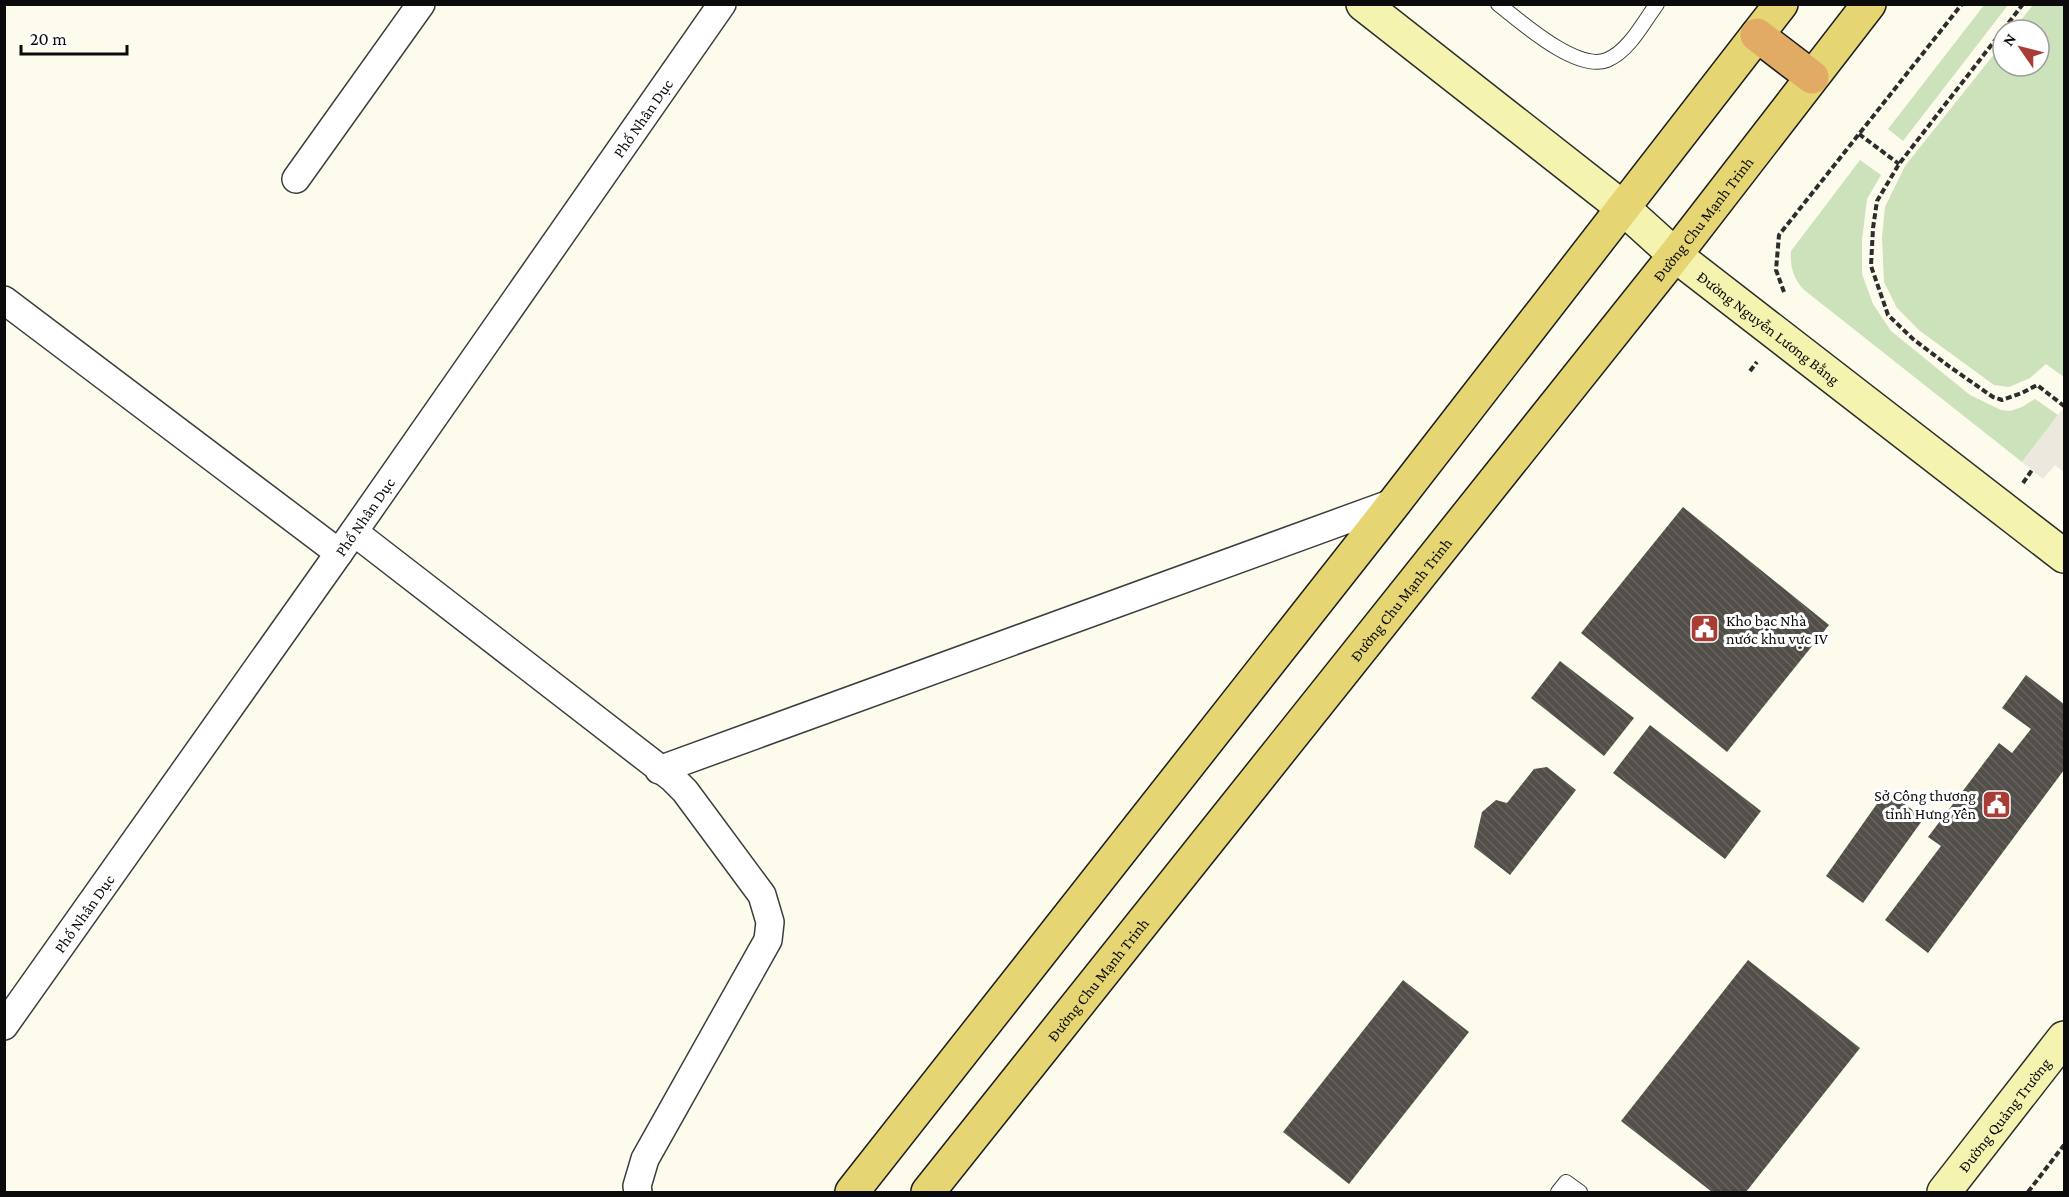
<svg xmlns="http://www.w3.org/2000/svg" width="2069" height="1197" viewBox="0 0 2069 1197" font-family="'Crimson Pro',serif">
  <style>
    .grass { fill: #cbe2bb }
    .plaza { fill: #ebe9dd }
    .building { fill: url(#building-back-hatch) }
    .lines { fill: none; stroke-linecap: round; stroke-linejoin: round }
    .lane-casing { stroke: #3e3e3e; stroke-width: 16 }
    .street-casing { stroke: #3e3e3e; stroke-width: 30 }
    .secondary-casing { stroke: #2d2d2d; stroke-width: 36 }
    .primary-casing { stroke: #1c1c1c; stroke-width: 36 }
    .highway-casing { stroke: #1c1c1c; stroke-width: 36 }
    .path { stroke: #2d2d2d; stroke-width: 4; stroke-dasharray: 6 3; stroke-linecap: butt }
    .lane { stroke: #fff; stroke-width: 14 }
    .street { stroke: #fff; stroke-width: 27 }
    .secondary { stroke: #f4f4b0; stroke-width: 33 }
    .primary { stroke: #e6d673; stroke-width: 33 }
    .highway { stroke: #e1ab66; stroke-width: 33 }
    .labels { text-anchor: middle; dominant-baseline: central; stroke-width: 6; stroke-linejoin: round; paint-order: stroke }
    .street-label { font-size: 16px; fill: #0b0b0b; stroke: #fff }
    .poi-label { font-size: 16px; fill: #0b0b0b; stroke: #fff; text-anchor: start }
  </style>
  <defs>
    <pattern id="building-back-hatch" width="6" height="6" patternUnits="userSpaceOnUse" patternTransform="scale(1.5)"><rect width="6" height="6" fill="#524e49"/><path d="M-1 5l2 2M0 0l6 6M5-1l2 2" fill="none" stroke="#66635f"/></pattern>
  </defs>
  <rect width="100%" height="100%" fill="#fcfbec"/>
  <g class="grass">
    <path d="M1985,4L2008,5L1903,141L1888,129Z"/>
    <path d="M2033,5H2064V377L2046,364L2030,378L2009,387L1994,385L1920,331L1897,308L1884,282L1882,237L1885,207L1905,166L2003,43V66H2039V30H2013Z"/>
    <path d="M1860,160L1881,175L1867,199L1862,240V274L1873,304L1891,331L1970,395L2001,410L2010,411L2022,407L2035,399L2058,415L2022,462L1803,289C1793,277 1790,267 1791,251Z"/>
  </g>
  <path class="plaza" d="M2064,407V472L2055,465L2043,479L2022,462Z"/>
  <g class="building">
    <path d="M1683,507L1829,625L1727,752L1581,633Z"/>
    <path d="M1560,661L1634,718L1604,756L1531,698Z"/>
    <path d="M2026,675L2064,704V770L1928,953L1885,920L1941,846L1928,837L1999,743L2012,753L2031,729L2002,708Z"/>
    <path d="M1650,725L1761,811L1725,859L1613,773Z"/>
    <path d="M1547,767L1576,790L1510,875L1474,847L1482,812L1496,800L1507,803L1534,769Z"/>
    <path d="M1886,791L1924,818L1863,903L1826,876Z"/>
    <path d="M1748,960L1860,1048L1746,1192H1712L1621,1121Z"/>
    <path d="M1403,980L1469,1032L1349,1184L1283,1132Z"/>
  </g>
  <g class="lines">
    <defs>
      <g id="lane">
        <path d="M1498,4C1521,22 1577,72 1607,60C1629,51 1643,23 1657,4"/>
        <path d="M1558,1192L1566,1182L1580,1192"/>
      </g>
      <g id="street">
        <path d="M296,179L421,4"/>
        <path d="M4,300L339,553"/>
        <path d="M354,532L672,778L685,791L762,895L770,922L768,940L645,1159L637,1186L638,1192"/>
        <path d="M659,770L1395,502"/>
        <path id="s1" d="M4,1026L339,553L722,4"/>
      </g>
      <g id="secondary">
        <path id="s2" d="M1363,4L1623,208L1675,255L2064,556"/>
        <path id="s3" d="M1944,1192L2064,1038"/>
      </g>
      <g id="primary">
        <path d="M852,1192L1395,502L1781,4"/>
        <path id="s4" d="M928,1192L1675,255L1869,4"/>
      </g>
      <path id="highway" d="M1757,35L1812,77"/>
    </defs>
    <use href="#lane" class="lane-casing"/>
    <use href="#street" class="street-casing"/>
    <use href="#secondary" class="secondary-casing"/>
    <use href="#primary" class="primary-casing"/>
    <use href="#highway" class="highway-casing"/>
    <g class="path">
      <path d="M2003,30L1899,164L1877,201L1873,228L1871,266L1888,315L1913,339L1950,367L1993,397L2002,400L2022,393L2037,385L2064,406"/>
      <path d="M2003,30L2023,4"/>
      <path d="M1859,134L1899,164"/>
      <path d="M1784,292L1776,270L1779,235L1962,4"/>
      <path d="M1750,371L1757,362"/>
      <path d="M2023,483L2032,470"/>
      <path d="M2028,1192L2064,1145"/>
    </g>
    <use href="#lane" class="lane"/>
    <use href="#street" class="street"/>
    <use href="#secondary" class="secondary"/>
    <use href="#primary" class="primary"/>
    <use href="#highway" class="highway"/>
  </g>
  <defs>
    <symbol id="civic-square" viewBox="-11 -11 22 22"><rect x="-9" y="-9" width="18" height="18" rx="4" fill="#a83d36" stroke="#fff"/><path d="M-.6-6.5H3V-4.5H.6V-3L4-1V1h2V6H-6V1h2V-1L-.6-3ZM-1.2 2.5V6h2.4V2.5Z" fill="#fff"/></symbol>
  </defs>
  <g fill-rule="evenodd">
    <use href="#civic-square" x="1688" y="612" width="33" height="33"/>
    <use href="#civic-square" x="1980" y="788" width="33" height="33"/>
  </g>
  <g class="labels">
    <g class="street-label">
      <text stroke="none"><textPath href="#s1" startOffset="1110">Phố Nhân Dục</textPath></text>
      <text stroke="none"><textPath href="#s4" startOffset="1244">Đường Chu Mạnh Trinh</textPath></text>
      <text stroke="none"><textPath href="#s2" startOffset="519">Đường Nguyễn Lương Bằng</textPath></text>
      <text stroke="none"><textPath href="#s1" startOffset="624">Phố Nhân Dục</textPath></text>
      <text stroke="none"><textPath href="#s4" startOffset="758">Đường Chu Mạnh Trinh</textPath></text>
      <text stroke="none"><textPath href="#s1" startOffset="138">Phố Nhân Dục</textPath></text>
      <text stroke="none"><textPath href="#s4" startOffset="272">Đường Chu Mạnh Trinh</textPath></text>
      <text stroke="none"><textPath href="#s3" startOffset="98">Đường Quảng Trường</textPath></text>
    </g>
    <g class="poi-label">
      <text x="1726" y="620">Kho bạc Nhà<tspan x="1726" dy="18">nước khu vực IV</tspan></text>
      <text x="1976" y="795" text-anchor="end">Sở Công thương<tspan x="1976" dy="18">tỉnh Hưng Yên</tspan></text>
    </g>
  </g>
  <rect width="2069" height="1197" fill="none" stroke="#0b0b0b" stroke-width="12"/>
  <g transform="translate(2021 48) rotate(305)"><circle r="28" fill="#ffffff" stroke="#9d9d9d" stroke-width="1.5"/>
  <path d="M0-4.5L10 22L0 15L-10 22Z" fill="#a83d36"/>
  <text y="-9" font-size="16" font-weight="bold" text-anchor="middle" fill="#0b0b0b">N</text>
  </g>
  <path d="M21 45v9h106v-9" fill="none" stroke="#0b0b0b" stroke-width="3"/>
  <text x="30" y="45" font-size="18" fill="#0b0b0b" stroke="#ffffff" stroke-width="4.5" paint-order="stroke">20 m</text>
</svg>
